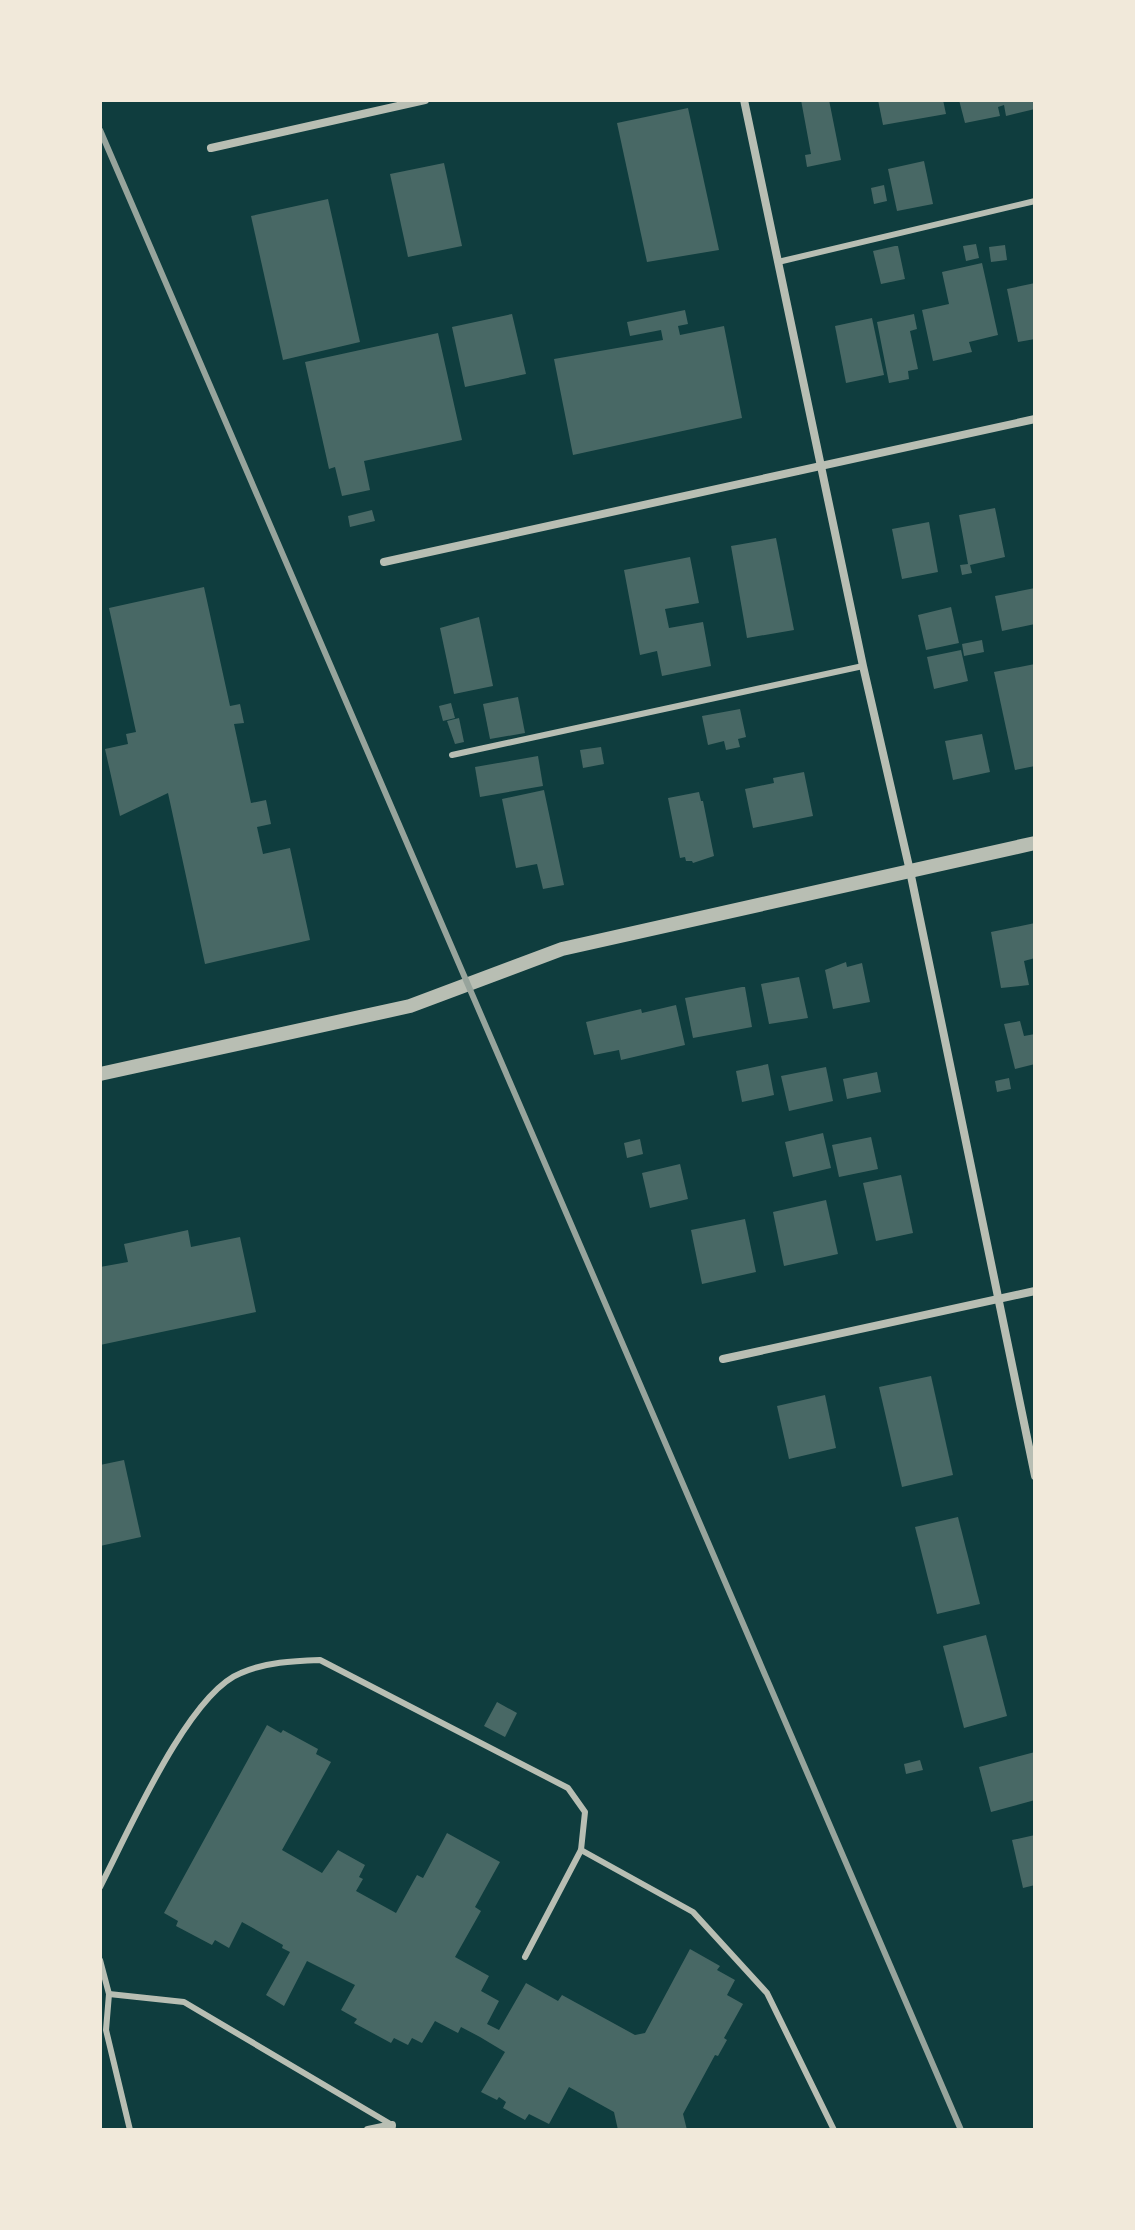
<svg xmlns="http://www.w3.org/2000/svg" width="1135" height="2230" viewBox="0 0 1135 2230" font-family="Raleway,sans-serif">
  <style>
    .building { fill: #486865 }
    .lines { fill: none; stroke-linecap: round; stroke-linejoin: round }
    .service { stroke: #b8beb3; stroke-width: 6 }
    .minor { stroke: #b8beb3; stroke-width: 8 }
    .tertiary { stroke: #b8beb3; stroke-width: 14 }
    .rail { stroke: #97a49c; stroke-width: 6 }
  </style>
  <rect width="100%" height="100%" fill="#0f3d3e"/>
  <g class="building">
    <path d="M801,100H829L841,160L807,167L805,155L811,154Z"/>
    <path d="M878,100H943L946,114L883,125Z"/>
    <path d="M959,100H1035V109L1006,116L1004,105L998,107L1000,116L965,123Z"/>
    <path d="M688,108L719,250L647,262L617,123Z"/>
    <path d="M924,161L933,204L897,211L888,169Z"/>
    <path d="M444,163L462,246L408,257L390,174Z"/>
    <path d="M884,185L887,201L874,204L871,188Z"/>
    <path d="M328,199L360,342L283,360L251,216Z"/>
    <path d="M976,244L979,258L966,261L963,246Z"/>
    <path d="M1005,245L1007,260L991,262L989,247Z"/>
    <path d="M895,246H898L905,279L881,284L873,251Z"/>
    <path d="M982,263L998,335L969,342L972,352L933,361L922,310L949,304L942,272Z"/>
    <path d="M1035,283V339L1018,342L1007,289Z"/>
    <path d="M685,310L688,324L678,326L680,335L724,326L742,418L573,455L554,359L663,340L661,330L630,336L627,322Z"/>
    <path d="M512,314L526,374L465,387L452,327Z"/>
    <path d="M914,314L917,329L910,331L918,369L908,371L909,379L889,383L877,322Z"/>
    <path d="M872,318L884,375L846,383L835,326Z"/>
    <path d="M438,333L462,440L364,461L370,490L342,496L335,467L329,469L305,362Z"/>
    <path d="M995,508L1005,557L970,565L972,573L962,575L960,565L968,564L959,515Z"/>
    <path d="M372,510L375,521L350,527L348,516Z"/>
    <path d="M929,522L938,572L902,579L892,529Z"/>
    <path d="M776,538L794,630L747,638L731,546Z"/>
    <path d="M690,557L699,603L665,609L669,628L703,622L711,666L662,676L657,651L640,655L624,570Z"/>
    <path d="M204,587L230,706L240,704L244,723L234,724L251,803L266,800L271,824L257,827L263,854L290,848L310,940L205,964L168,793L120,816L105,749L128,744L126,734L136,732L109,608Z"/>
    <path d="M1035,588V624L1002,631L995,596Z"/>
    <path d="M951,607L959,643L926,650L918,615Z"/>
    <path d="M479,617L493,686L454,694L440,628Z"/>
    <path d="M982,640L984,652L964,656L962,644Z"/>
    <path d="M961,650L968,681L934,689L927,657Z"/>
    <path d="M1035,664V766L1015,770L994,672Z"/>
    <path d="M518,697L525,733L490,739L483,704Z"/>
    <path d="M451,703L455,718L443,721L439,706Z"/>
    <path d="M740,709L746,737L738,739L740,747L726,750L724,741L708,745L702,716Z"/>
    <path d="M459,718L464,742L455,744L447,721Z"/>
    <path d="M982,734L990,772L953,780L945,741Z"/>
    <path d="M601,747L604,764L583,768L580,750Z"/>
    <path d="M538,756L543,786L480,797L475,767Z"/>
    <path d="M804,772L813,816L753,828L745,789L774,783L773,778Z"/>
    <path d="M544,790L564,885L543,889L537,864L516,868L502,799Z"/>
    <path d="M699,792L701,801H703L714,856L693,863L692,861H686L685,857L680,858L668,798Z"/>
    <path d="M1035,923V958L1024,961L1029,985L1001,988L991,932Z"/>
    <path d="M846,962L847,967L862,963L870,1002L833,1009L825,970Z"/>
    <path d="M799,977L808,1018L769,1024L761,984Z"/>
    <path d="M742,987H745L752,1027L693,1038L685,998Z"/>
    <path d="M676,1005L685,1045L621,1060L619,1050L594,1055L586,1022L641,1009L642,1013Z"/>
    <path d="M1020,1021L1024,1036L1035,1034V1064L1015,1069L1004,1024Z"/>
    <path d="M768,1064L774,1095L742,1102L736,1071Z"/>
    <path d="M826,1067L833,1101L789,1111L781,1076Z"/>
    <path d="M877,1072L881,1092L847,1099L843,1079Z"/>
    <path d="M1009,1078L1011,1089L997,1092L995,1081Z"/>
    <path d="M823,1133L831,1168L793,1177L785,1142Z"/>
    <path d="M871,1137L878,1169L839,1177L832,1145Z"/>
    <path d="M640,1139L643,1154L627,1158L624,1143Z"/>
    <path d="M680,1164L688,1199L650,1208L642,1173Z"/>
    <path d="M901,1175L913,1233L876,1241L863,1183Z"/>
    <path d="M826,1200L838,1254L784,1266L773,1212Z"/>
    <path d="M745,1219L756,1272L702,1284L691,1230Z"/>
    <path d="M188,1230L191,1247L240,1237L256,1312L100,1345V1267L128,1262L124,1244Z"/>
    <path d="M931,1376L953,1475L902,1487L879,1387Z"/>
    <path d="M825,1395L836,1448L789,1459L777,1406Z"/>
    <path d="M124,1460L141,1537L100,1546V1465Z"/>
    <path d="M958,1517L980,1604L937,1614L915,1527Z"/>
    <path d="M986,1635L1007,1716L964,1728L943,1646Z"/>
    <path d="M497,1702L517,1713L505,1737L484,1726Z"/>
    <path d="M267,1725L281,1733L283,1730L318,1749L316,1754L331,1762L282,1850L322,1873L338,1850L365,1865L359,1877L363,1879L356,1891L396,1913L417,1875L423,1878L447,1833L500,1862L475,1907L481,1911L455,1957L489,1976L481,1991L499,2001L487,2024L499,2030L526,1983L558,2001L562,1995L635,2035L645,2033L690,1949L720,1966L717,1970L735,1980L727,1995L743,2004L724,2038L727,2040L718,2056L715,2055L683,2114L687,2130H618L614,2112L569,2087L549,2124L529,2114L525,2120L503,2108L506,2102L499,2097L497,2100L481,2092L505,2052L480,2037L461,2027L458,2033L435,2021L422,2043L412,2038L408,2045L394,2038L391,2043L354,2023L357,2019L341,2010L355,1985L307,1961L284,2006L266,1995L290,1952L282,1948L283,1945L242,1922L229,1948L215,1940L212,1945L176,1926L178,1921L164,1913Z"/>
    <path d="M1035,1752V1800L991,1812L979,1767Z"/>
    <path d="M920,1760L923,1770L906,1774L904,1764Z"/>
    <path d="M1035,1835V1885L1023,1888L1012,1840Z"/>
  </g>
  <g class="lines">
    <g class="service">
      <path d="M778,262L1035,201"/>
      <path d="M452,755L863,666"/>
      <path d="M581,1850L693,1912L767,1993L834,2130"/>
      <path d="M100,1887C127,1835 188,1693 241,1673C266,1662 293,1661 320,1660L568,1788L585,1812L581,1850L525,1957"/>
      <path d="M100,1960L109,1994L106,2030L130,2130"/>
      <path d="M109,1994L184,2002L392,2125L393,2130"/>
    </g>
    <g class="minor">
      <path d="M744,100L863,666L910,871L1035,1476"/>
      <path d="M211,148L425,100"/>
      <path d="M384,562L1035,419"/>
      <path d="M723,1359L1035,1291"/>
      <path d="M368,2130L392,2125"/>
    </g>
    <path class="tertiary" d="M100,1074L410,1006L562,949L1035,843"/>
    <path class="rail" d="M100,130L961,2130"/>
  </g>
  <rect width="1135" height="2230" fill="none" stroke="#f1e9da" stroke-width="204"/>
</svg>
